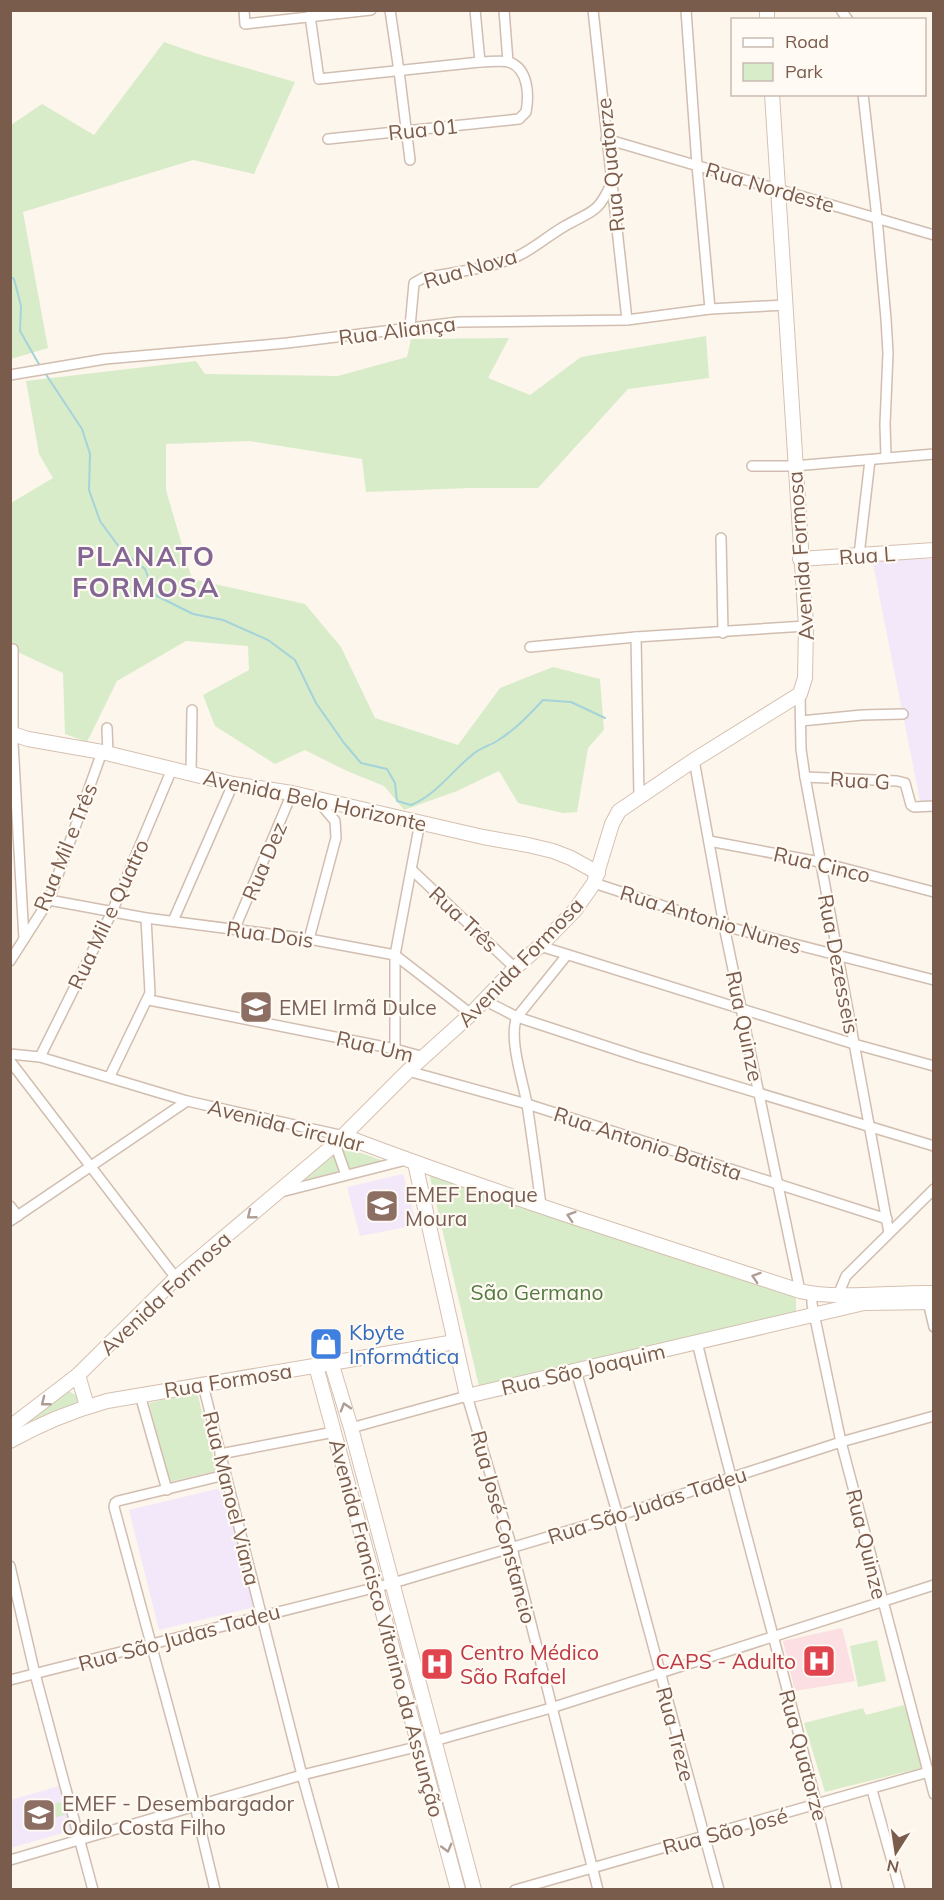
<svg xmlns="http://www.w3.org/2000/svg" width="944" height="1900" viewBox="0 0 944 1900" font-family="Mulish,sans-serif">
  <style>
    .education { fill: #f3e8fa }
    .medical { fill: #fbdfe3 }
    .green { fill: #d8ecc9 }
    .lines { fill: none; stroke-linecap: round; stroke-linejoin: round }
    .stream { stroke: #a5d3da; stroke-width: 2 }
    .street-casing { stroke: #d1beb0; stroke-width: 12 }
    .secondary-casing { stroke: #d6c0b0; stroke-width: 16 }
    .street { stroke: #fff; stroke-width: 9 }
    .secondary { stroke: #fff; stroke-width: 14 }
    .oneway { stroke: #af9d94 }
    .labels { text-anchor: middle; dominant-baseline: central; stroke-width: 4.5; stroke-linejoin: round; paint-order: stroke }
    .street-label { font-size: 21px; fill: #7a5c4d; stroke: #fffaf3 }
    .education-label { font-size: 21px; fill: #785e54; stroke: #fffaf3; text-anchor: start }
    .park-label { font-size: 21px; fill: #537a41; stroke: #fffaf3 }
    .shop-label { font-size: 21px; fill: #366cbe; stroke: #fffaf3; text-anchor: start }
    .health-label { font-size: 21px; fill: #be3a42; stroke: #fffaf3; text-anchor: start }
    .district-label { font-size: 27px; font-weight: bold; letter-spacing: 1.5px; fill: #846695; stroke: #fffaf3 }
  </style>
  <rect width="100%" height="100%" fill="#fdf6ec"/>
  <g class="education">
    <path d="M872,559H933V801H920Z"/>
    <path d="M403,1174L417,1225L360,1236L347,1187Z"/>
    <path d="M225,1487L255,1607L159,1630L129,1510Z"/>
    <path d="M59,1786L73,1830L11,1848V1800Z"/>
  </g>
  <path class="medical" d="M842,1628L855,1681L795,1691L783,1641Z"/>
  <g class="green">
    <path d="M164,42L201,55L295,82L254,174L193,160L23,212L48,348L11,359V125L42,104L94,135Z"/>
    <path d="M706,336L709,378L628,389L538,488H469L366,492L362,459L249,441L166,444V490L192,579L305,604L341,647L375,718L458,745L500,688L553,667L600,679L604,730L588,748L577,812L563,813L518,803L499,771L457,791L404,810L384,786L347,771L305,750L275,764L215,726L203,695L249,670L248,646L186,641L117,681L87,742L65,734L63,673L11,649V503L53,478L39,454L26,381L196,361L205,374L338,376L407,357L411,339L509,338L488,378L530,395L581,357Z"/>
    <path d="M341,1146L384,1161L304,1180Z"/>
    <path d="M429,1173L796,1296V1312L479,1386Z"/>
    <path d="M67,1390L77,1396V1403L75,1407L26,1427L23,1422Z"/>
    <path d="M197,1392L217,1471L169,1482L149,1403Z"/>
    <path d="M877,1640L886,1681L858,1687L850,1646Z"/>
    <path d="M904,1705L925,1767L825,1792L804,1723L863,1708L866,1715Z"/>
    <path d="M61,1802L65,1815L38,1822L34,1809Z"/>
  </g>
  <g class="lines">
    <g class="stream">
      <path d="M10,276L14,279L21,306L20,331L40,366"/>
      <path d="M45,373L82,429L90,454L89,490L100,521L122,551L145,569L155,595L193,614L223,620L268,640L295,660L316,703L344,743L361,763L387,769L395,783L397,801L411,805C437,794 451,772 472,755C479,748 489,746 497,741C515,730 529,715 543,700L571,702L605,718"/>
    </g>
    <defs>
      <g id="street">
        <path d="M244,10L245,24L371,10"/>
        <path d="M390,10L399,71L410,160"/>
        <path d="M504,10L508,62"/>
        <path d="M593,10L627,320"/>
        <path d="M686,10L697,165L710,309"/>
        <path d="M841,10L848,20"/>
        <path d="M310,16L319,79L480,62L475,10"/>
        <path d="M863,94L877,218L886,319L888,353L885,424L886,457"/>
        <path d="M328,139L519,119L526,112C529,96 529,69 509,62C501,60 489,62 480,62"/>
        <path d="M606,139L934,235"/>
        <path d="M410,327L414,283L423,278C454,272 489,269 518,256C535,248 549,235 565,226C591,211 598,214 611,184"/>
        <path d="M10,375L105,359L287,343L459,322L627,320L710,309L785,305"/>
        <path d="M752,466H794L934,454"/>
        <path d="M721,538L723,633"/>
        <path d="M859,555L870,460"/>
        <path d="M636,637L639,796"/>
        <path d="M530,647L636,637L806,626"/>
        <path d="M13,649V743L24,939"/>
        <path d="M800,694L801,749L805,777L889,1233"/>
        <path d="M801,721L862,715L903,714"/>
        <path d="M107,728L108,754"/>
        <path d="M694,760L724,926L800,1291"/>
        <path d="M191,774L192,710"/>
        <path d="M805,777L897,781L905,783L911,805L914,807L934,806"/>
        <path d="M709,841L820,862L934,892"/>
        <path d="M412,870L515,968"/>
        <path d="M594,883L724,926L934,980"/>
        <path d="M49,900L146,918L309,939L395,955L471,1014"/>
        <path d="M173,921L233,784"/>
        <path d="M235,928L292,793"/>
        <path d="M309,939L336,838L335,821L318,801"/>
        <path d="M540,946L854,1044L934,1066"/>
        <path d="M10,961L49,900L102,752"/>
        <path d="M149,1000L395,1049L424,1057"/>
        <path d="M484,1000L517,1017L639,1057L934,1146"/>
        <path d="M395,1049V955L420,822"/>
        <path d="M10,1054L40,1057L187,1101L344,1136"/>
        <path d="M40,1057L112,912L172,769"/>
        <path d="M10,1061L176,1278"/>
        <path d="M408,1071L527,1104L887,1219"/>
        <path d="M110,1076L150,993L146,918"/>
        <path d="M335,1144L346,1175"/>
        <path d="M281,1192L406,1160"/>
        <path d="M10,1206L18,1216"/>
        <path d="M541,1206C537,1172 532,1138 527,1104C523,1081 508,1038 517,1017L567,955"/>
        <path d="M10,1221L187,1101"/>
        <path d="M812,1294V1304L841,1442L934,1794"/>
        <path d="M838,1295L846,1276L934,1189"/>
        <path d="M928,1302L934,1327"/>
        <path d="M697,1342C741,1525 795,1706 837,1890"/>
        <path d="M576,1371L618,1516L719,1890"/>
        <path d="M203,1385L302,1775L334,1890"/>
        <path d="M140,1395L167,1490"/>
        <path d="M351,1428L467,1396L512,1548L598,1890"/>
        <path d="M220,1454L334,1432"/>
        <path d="M10,1566L35,1674L93,1890"/>
        <path d="M10,1680L393,1583L618,1516L730,1478L841,1442L934,1416"/>
        <path d="M434,1741L551,1708L934,1585"/>
        <path d="M872,1790L900,1890"/>
        <path d="M10,1860L302,1775L420,1746"/>
        <path d="M215,1890L195,1806L114,1507L115,1503L118,1501L225,1475"/>
        <path d="M515,1890L932,1771"/>
      </g>
      <g id="secondary">
        <path d="M767,20V10"/>
        <path d="M800,559L934,550"/>
        <path d="M10,733L28,739L102,752L233,784L292,793L483,837L528,845L553,851L571,858L598,873"/>
        <path d="M344,1136C494,1193 647,1241 800,1291C838,1300 893,1292 934,1293"/>
        <path d="M415,1163L467,1396L864,1303L934,1302"/>
        <path d="M331,1362L351,1428L474,1890"/>
        <path d="M316,1366L458,1890"/>
        <path d="M78,1375L87,1406"/>
        <path d="M10,1427L78,1375L176,1278L335,1144L408,1071L471,1014L515,968L540,946L575,910L594,883L612,824L619,811L694,760L800,694L805,678L806,626L772,94"/>
        <path d="M10,1441C40,1424 75,1410 107,1401L455,1342"/>
      </g>
    </defs>
    <use href="#street" class="street-casing"/>
    <use href="#secondary" class="secondary-casing"/>
    <use href="#street" class="street"/>
    <use href="#secondary" class="secondary"/>
  </g>
  <defs><path id="oneway-chevron" d="M-2-3.5L2.5 0L-2 3.5" fill="none" stroke-width="1.6" stroke-linecap="round" stroke-linejoin="round" transform="scale(1.5)"/></defs>
  <g class="oneway">
    <use href="#oneway-chevron" transform="translate(251 1215) rotate(141)"/>
    <use href="#oneway-chevron" transform="translate(571 1216) rotate(-162)"/>
    <use href="#oneway-chevron" transform="translate(756 1277) rotate(-162)"/>
    <use href="#oneway-chevron" transform="translate(45 1402) rotate(142)"/>
    <use href="#oneway-chevron" transform="translate(345 1407) rotate(-107)"/>
    <use href="#oneway-chevron" transform="translate(447 1848) rotate(75)"/>
  </g>
  <defs>
    <symbol id="school-square" viewBox="-11 -11 22 22"><rect x="-9" y="-9" width="18" height="18" rx="4" fill="#8d6e63" stroke="#fffaf3"/><path d="M0-5L7-2L0 1L-7-2ZM-4 1L0 2.5L4 1V4Q0 6-4 4Z" fill="#fff"/></symbol>
    <symbol id="shop-square" viewBox="-11 -11 22 22"><rect x="-9" y="-9" width="18" height="18" rx="4" fill="#3f7fe0" stroke="#fffaf3"/><path d="M-5-2.5h2.3a2.7 3.5 0 0 1 5.4 0H5L5.5 6h-11ZM-1.5-2.5h3a1.5 2.3 0 0 0-3 0Z" fill="#fff"/></symbol>
    <symbol id="hospital-square" viewBox="-11 -11 22 22"><rect x="-9" y="-9" width="18" height="18" rx="4" fill="#e0444e" stroke="#fffaf3"/><path d="M-5-5h3v3.5h4V-5h3V5h-3V1.5h-4V5h-3Z" fill="#fff"/></symbol>
  </defs>
  <g fill-rule="evenodd">
    <use href="#school-square" x="237" y="988" width="38" height="38"/>
    <use href="#school-square" x="363" y="1187" width="38" height="38"/>
    <use href="#shop-square" x="307" y="1325" width="38" height="38"/>
    <use href="#hospital-square" x="800" y="1642" width="38" height="38"/>
    <use href="#hospital-square" x="418" y="1645" width="38" height="38"/>
    <use href="#school-square" x="20" y="1796" width="38" height="38"/>
  </g>
  <g class="labels">
    <g class="street-label">
      <text transform="translate(423 129) rotate(-6)">Rua 01</text>
      <text transform="translate(610 165) rotate(-96)">Rua Quatorze</text>
      <text transform="translate(770 187) rotate(16)">Rua Nordeste</text>
      <text transform="translate(470 268) rotate(-16)">Rua Nova</text>
      <text transform="translate(397 330) rotate(-7)">Rua Aliança</text>
      <text transform="translate(867 555) rotate(-4)">Rua L</text>
      <text transform="translate(800 556) rotate(-94)">Avenida Formosa</text>
      <text transform="translate(860 780) rotate(3)">Rua G</text>
      <text transform="translate(315 800) rotate(12)">Avenida Belo Horizonte</text>
      <text transform="translate(65 847) rotate(-68)">Rua Mil e Três</text>
      <text transform="translate(264 861) rotate(-67)">Rua Dez</text>
      <text transform="translate(822 864) rotate(13)">Rua Cinco</text>
      <text transform="translate(108 914) rotate(-65)">Rua Mil e Quatro</text>
      <text transform="translate(464 919) rotate(43)">Rua Três</text>
      <text transform="translate(711 919) rotate(17)">Rua Antonio Nunes</text>
      <text transform="translate(270 934) rotate(8)">Rua Dois</text>
      <text transform="translate(520 962) rotate(-46)">Avenida Formosa</text>
      <text transform="translate(839 964) rotate(79)">Rua Dezesseis</text>
      <text transform="translate(745 1026) rotate(78)">Rua Quinze</text>
      <text transform="translate(375 1046) rotate(13)">Rua Um</text>
      <text transform="translate(286 1125) rotate(14)">Avenida Circular</text>
      <text transform="translate(648 1143) rotate(18)">Rua Antonio Batista</text>
      <text transform="translate(165 1293) rotate(-43)">Avenida Formosa</text>
      <text transform="translate(583 1369) rotate(-13)">Rua São Joaquim</text>
      <text transform="translate(228 1380) rotate(-9)">Rua Formosa</text>
      <text transform="translate(232 1498) rotate(76)">Rua Manoel Viana</text>
      <text transform="translate(647 1505) rotate(-18)">Rua São Judas Tadeu</text>
      <text transform="translate(504 1527) rotate(75)">Rua José Constancio</text>
      <text transform="translate(867 1544) rotate(76)">Rua Quinze</text>
      <text transform="translate(387 1628) rotate(75)">Avenida Francisco Vitorino da Assunção</text>
      <text transform="translate(179 1637) rotate(-15)">Rua São Judas Tadeu</text>
      <text transform="translate(676 1734) rotate(75)">Rua Treze</text>
      <text transform="translate(804 1755) rotate(75)">Rua Quatorze</text>
      <text transform="translate(725 1831) rotate(-15)">Rua São José</text>
    </g>
    <g class="education-label">
      <text x="279" y="1007">EMEI Irmã Dulce</text>
      <text x="405" y="1194">EMEF Enoque<tspan x="405" dy="24">Moura</tspan></text>
      <text x="62" y="1803">EMEF - Desembargador<tspan x="62" dy="24">Odilo Costa Filho</tspan></text>
    </g>
    <g class="park-label">
      <text x="537" y="1292">São Germano</text>
    </g>
    <g class="shop-label">
      <text x="349" y="1332">Kbyte<tspan x="349" dy="24">Informática</tspan></text>
    </g>
    <g class="health-label">
      <text x="460" y="1652">Centro Médico<tspan x="460" dy="24">São Rafael</tspan></text>
      <text x="796" y="1661" text-anchor="end">CAPS - Adulto</text>
    </g>
    <g class="district-label">
      <text x="146" y="556">PLANATO<tspan x="146" dy="31">FORMOSA</tspan></text>
    </g>
  </g>
  <rect width="944" height="1900" fill="none" stroke="#7a5c4d" stroke-width="24"/>
  <rect x="731" y="18" width="195" height="78" fill="#fffaf3" stroke="#cabbb1" stroke-width="1.5"/>
  <rect x="743" y="38" width="30" height="9" fill="#ffffff" stroke="#cabbb1" stroke-width="1.5"/>
  <text x="785" y="48" font-size="18" fill="#7a5c4d">Road</text>
  <rect x="743" y="63" width="30" height="18" fill="#d8ecc9" stroke="#cabbb1" stroke-width="1.5"/>
  <text x="785" y="78" font-size="18" fill="#7a5c4d">Park</text>
  <g transform="translate(896 1852) rotate(192)" stroke="#fffaf3" stroke-width="4.5" paint-order="stroke">
  <path d="M0-4.5L10 22L0 15L-10 22Z" fill="#7a5c4d"/>
  <text y="-9" font-size="16" font-weight="bold" text-anchor="middle" fill="#7a5c4d">N</text>
  </g>
</svg>
